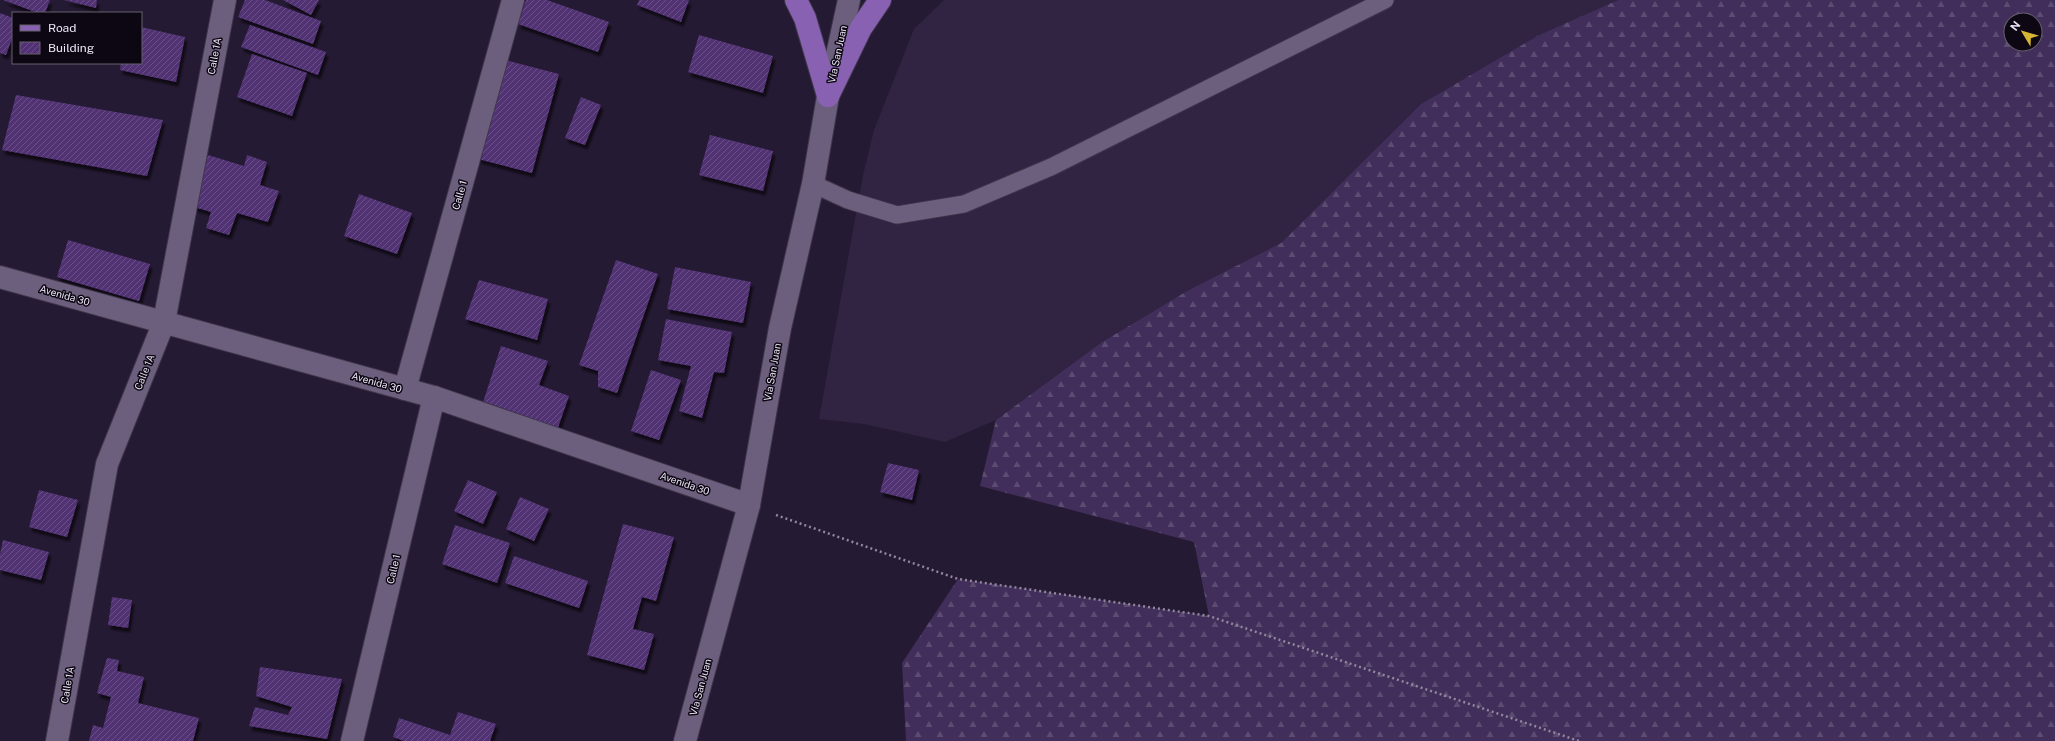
<svg xmlns="http://www.w3.org/2000/svg" width="2055" height="741" font-family="'Public Sans',sans-serif">
  <defs>
    <pattern id="forest-firs" width="22" height="20" patternUnits="userSpaceOnUse"><rect width="22" height="20" fill="#422e5a"/><path d="M5 1l3.5 6h-7zM16 11l3.5 6h-7z" fill="#5d4c72"/></pattern>
    <pattern id="building-hatch" width="6" height="6" patternUnits="userSpaceOnUse"><rect width="6" height="6" fill="#513173"/><path d="M-1 1l2-2M0 6l6-6M5 7l2-2" fill="none" stroke="#6a4f88"/></pattern>
    <filter id="shadow"><feDropShadow dx="2.5" dy="4.5" stdDeviation="1" flood-color="#0009"/></filter>
  </defs>
  <rect width="100%" height="100%" fill="#251a33"/>
  <!-- built -->
  <polygon fill="#312342" points="944,0 1618,0 1539,35 1421,104 1281,243 1187,291 1102,342 996,420 945,442 864,424 819,419 863,175 874,130 914,29"/>
  <!-- forest -->
  <path fill="url(#forest-firs)" fill-rule="evenodd" d="M 1618,0 L 2055,0 L 2055,741 L 906,741 L 902,663 L 958,579 L 1209,616 L 1194,542 L 980,486 L 996,420 L 1102,342 L 1187,291 L 1281,243 L 1421,104 L 1539,35 ZM 2011,20 L 2035,20 L 2035,44 L 2011,44 Z"/>
  <!-- building -->
  <g fill="url(#building-hatch)" filter="url(#shadow)">
    <polygon points="3,0 50,0 45,13 38,13"/>
    <polygon points="64,0 97,0 96,8"/>
    <polygon points="245,0 265,0 321,21 313,44 238,17"/>
    <polygon points="283,0 319,0 311,15"/>
    <polygon points="526,0 547,0 609,22 598,52 518,24"/>
    <polygon points="639,0 689,0 681,22 637,5"/>
    <polygon points="0,13 13,18 13,36 6,55 0,53"/>
    <polygon points="250,25 326,52 318,75 241,47"/>
    <polygon points="141,27 185,37 176,82 120,70 121,63 141,63"/>
    <polygon points="699,35 773,56 763,93 688,72"/>
    <polygon points="252,54 307,73 292,116 237,97"/>
    <polygon points="505,60 559,74 532,173 478,159"/>
    <polygon points="16,95 163,120 147,176 2,150"/>
    <polygon points="581,97 601,105 585,145 565,138"/>
    <polygon points="710,135 773,151 763,191 699,175"/>
    <polygon points="208,155 244,166 247,155 267,162 260,185 279,191 268,222 237,213 229,235 206,228 211,212 191,206"/>
    <polygon points="359,194 412,213 397,254 344,236"/>
    <polygon points="68,240 150,264 139,301 57,277"/>
    <polygon points="616,260 658,274 617,393 598,387 598,371 579,365"/>
    <polygon points="675,267 751,282 743,323 667,309"/>
    <polygon points="479,280 548,299 537,340 465,319"/>
    <polygon points="666,319 732,332 724,373 714,372 702,418 679,411 691,366 658,360"/>
    <polygon points="501,346 548,361 539,385 569,396 554,439 479,415"/>
    <polygon points="651,370 681,380 659,440 631,431"/>
    <polygon points="888,463 919,470 912,500 880,492"/>
    <polygon points="468,480 497,492 483,524 454,511"/>
    <polygon points="39,490 78,500 67,537 29,527"/>
    <polygon points="520,497 549,509 534,541 506,529"/>
    <polygon points="623,524 674,537 656,601 642,597 633,629 654,634 644,670 587,655"/>
    <polygon points="455,525 510,543 497,583 442,564"/>
    <polygon points="3,540 49,552 41,580 0,570 0,554"/>
    <polygon points="514,556 588,581 579,608 505,583"/>
    <polygon points="112,597 132,600 128,628 108,625"/>
    <polygon points="107,658 119,660 117,671 144,677 138,703 199,718 193,741 89,741 93,725 103,728 111,697 97,693"/>
    <polygon points="260,667 342,679 327,739 249,726 255,707 288,715 292,707 256,696"/>
    <polygon points="458,712 496,724 490,741 404,741 393,737 399,718 450,735"/>
  </g>
  <g fill="none" stroke-linecap="round" stroke-linejoin="round">
    <!-- service casing -->
    <g stroke="#3f364b" stroke-width="19">
      <polyline id="service" points="813,184 848,200 897,215 964,204 1051,167 1385,0"/>
    </g>
    <!-- minor casing -->
    <g stroke="#3f364b" stroke-width="24">
      <g id="minor">
        <polyline points="0,277 434,397 749,505"/>
        <polyline points="405,389 513,0"/>
        <polyline points="57,741 107,464 164,322 225,0"/>
        <polyline points="352,741 434,397"/>
      </g>
    </g>
    <!-- tertiary casing -->
    <g stroke="#3f364b" stroke-width="24">
      <polyline id="tertiary" points="685,741 749,505 780,328 813,184 828,96 849,0"/>
    </g>
    <!-- primary casing -->
    <g stroke="#3f364b" stroke-width="24">
      <g id="primary">
        <polyline points="796,0 805,18 828,96"/>
        <polyline points="828,96 861,28 880,0"/>
      </g>
    </g>
    <!-- path -->
    <polyline stroke="#91889d" stroke-width="2.5" stroke-dasharray="2 3" stroke-linecap="butt" points="776,515 958,579 1209,616 1579,741"/>
    <!-- service -->
    <use href="#service" stroke="#6c5f7d" stroke-width="17"/>
    <!-- minor -->
    <use href="#minor" stroke="#6c5f7d" stroke-width="22"/>
    <!-- tertiary -->
    <use href="#tertiary" stroke="#6c5f7d" stroke-width="22"/>
    <!-- primary -->
    <use href="#primary" stroke="#8861b2" stroke-width="22"/>
  </g>
  <g text-anchor="middle" dominant-baseline="central" stroke-width="3" stroke-linejoin="round" paint-order="stroke">
    <!-- street labels -->
    <g font-size="10" fill="#ece5f7" stroke="#0c0712">
      <text transform="translate(837 54) rotate(-78)">Vía San Juan</text>
      <text transform="translate(214 56) rotate(-79)">Calle 1A</text>
      <text transform="translate(459 195) rotate(-74)">Calle 1</text>
      <text transform="translate(65 295) rotate(16)">Avenida 30</text>
      <text transform="translate(144 372) rotate(-68)">Calle 1A</text>
      <text transform="translate(772 372) rotate(-80)">Vía San Juan</text>
      <text transform="translate(377 382) rotate(16)">Avenida 30</text>
      <text transform="translate(685 483) rotate(19)">Avenida 30</text>
      <text transform="translate(393 569) rotate(-77)">Calle 1</text>
      <text transform="translate(67 685) rotate(-80)">Calle 1A</text>
      <text transform="translate(700 687) rotate(-75)">Vía San Juan</text>
    </g>
  </g>
  <!-- legend -->
  <rect x="12" y="12" width="130" height="52" fill="#0c0712" stroke="#66606e"/>
  <rect x="20" y="25" width="20" height="6" fill="#8861b2" stroke="#66606e"/>
  <text x="48" y="32" font-size="12" fill="#ece5f7">Road</text>
  <rect x="20" y="42" width="20" height="12" fill="url(#building-hatch)" stroke="#66606e"/>
  <text x="48" y="52" font-size="12" fill="#ece5f7">Building</text>
  <!-- north arrow -->
  <g transform="translate(2023 32) rotate(308)"><circle r="19" fill="#0c0712" stroke="#66606e"/>
  <path d="M0-3L7 15L0 10L-7 15Z" fill="#d6b534"/>
  <text y="-6" font-size="11" font-weight="bold" text-anchor="middle" fill="#ece5f7">N</text>
  </g>
</svg>
